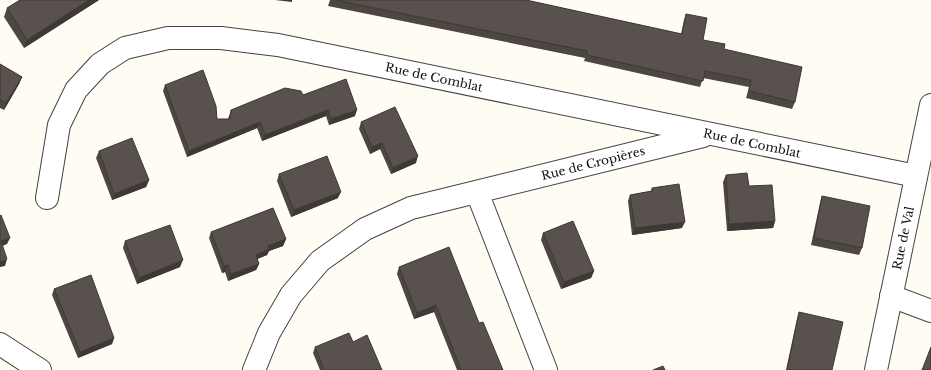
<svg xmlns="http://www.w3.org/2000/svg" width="931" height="370" font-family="'Libre Baskerville',serif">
  <rect width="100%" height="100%" fill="#fffcf4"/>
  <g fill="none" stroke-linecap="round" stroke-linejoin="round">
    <!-- minor casing -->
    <g stroke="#434343" stroke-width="24">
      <g id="minor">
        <polyline points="477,192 546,370"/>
        <polyline points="47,198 59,125 76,90 100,64 125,48 168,38 221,38 278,45 916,176"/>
        <polyline points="891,296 931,311"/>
        <polyline points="0,344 40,370"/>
        <polyline points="254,370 269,333 291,295 320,261 365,229 411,208 703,136"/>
        <polyline points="876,370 931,105"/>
      </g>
    </g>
    <!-- minor -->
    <use href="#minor" stroke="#fff" stroke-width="22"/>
  </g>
  <!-- wall -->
  <g fill="#4d4642">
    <polygon points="20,0 99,0 24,48 4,17 7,8"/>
    <polygon points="330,0 526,0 681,34 684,20 686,14 703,40 724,49 795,102 792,109 746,98 749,87 703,78 700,87 584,61 585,58 328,6"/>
    <polygon points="0,64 22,77 19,84 4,110 0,108"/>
    <polygon points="165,85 217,119 228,119 231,110 303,95 355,116 329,125 326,116 262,141 257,128 187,157 163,91"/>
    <polygon points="361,122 416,163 391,174 380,149 370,154 359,129"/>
    <polygon points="99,151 149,180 146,187 112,200 96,158"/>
    <polygon points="279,174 338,198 291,217 277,181"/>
    <polygon points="726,175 749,186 775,221 773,228 727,231 723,182"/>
    <polygon points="652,188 682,228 632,235 628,201 630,195 651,191"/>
    <polygon points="822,196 862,248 859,255 811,245 820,203"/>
    <polygon points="211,232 286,239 283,246 269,251 267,255 257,259 259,264 256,270 228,281 225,272 222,273 209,238"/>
    <polygon points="543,233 594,271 591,278 561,289 541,240"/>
    <polygon points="125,241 180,267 137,284 123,248"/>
    <polygon points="399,267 479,323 503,370 457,370 434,312 414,319 397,274"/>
    <polygon points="54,289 114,338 112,344 78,358 52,295"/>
    <polygon points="799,312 832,370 786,370 797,319"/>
    <polygon points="353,342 382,370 320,370 313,353 315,347"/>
  </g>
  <!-- shaded-wall -->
  <g fill="#3e3936">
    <polygon points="89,0 99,0 24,48 27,40"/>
    <polygon points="275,0 292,0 292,2"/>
    <polygon points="22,77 19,84 4,110 6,103"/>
    <polygon points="328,110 326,116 262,141 265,135"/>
    <polygon points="357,110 355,116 329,125 331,119"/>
    <polygon points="260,122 257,128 187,157 189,151"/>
    <polygon points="382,143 380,149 370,154 372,147"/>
    <polygon points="418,156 416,163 391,174 393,168"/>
    <polygon points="149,180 146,187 112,200 114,194"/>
    <polygon points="341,192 338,198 291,217 294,210"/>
    <polygon points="775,221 773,228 727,231 729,224"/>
    <polygon points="685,222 682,228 632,235 635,228"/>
    <polygon points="10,238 7,244 0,247 1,241"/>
    <polygon points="286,239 283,246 269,251 267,255 253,261 256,255 268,246"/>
    <polygon points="7,259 5,266 0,267 0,262"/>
    <polygon points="183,260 180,267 137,284 139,278"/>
    <polygon points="259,264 256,270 228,281 231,274"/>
    <polygon points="228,265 225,272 222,273 224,266"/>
    <polygon points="594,271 591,278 561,289 564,282"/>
    <polygon points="436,305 434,312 414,319 417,313"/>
    <polygon points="114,338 112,344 78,358 80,352"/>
  </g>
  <!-- building -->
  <g fill="#59514d" stroke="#3e3936">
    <polygon points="20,0 89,0 27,40 7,8"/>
    <polygon points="335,0 526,0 682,34 686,14 707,18 703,40 725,44 724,49 802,67 795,102 749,91 751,80 705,71 703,81 587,55 587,51"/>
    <polygon points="0,64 22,77 6,103 0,100"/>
    <polygon points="203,70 216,106 217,119 230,119 231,110 285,88 301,91 303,95 346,79 357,110 331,119 328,110 265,135 260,122 189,151 165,85"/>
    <polygon points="395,107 418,156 393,168 382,143 372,147 361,122"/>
    <polygon points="132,138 149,180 114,194 99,151"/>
    <polygon points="327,156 341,192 294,210 279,174"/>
    <polygon points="747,173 749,186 772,185 775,221 729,224 726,175"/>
    <polygon points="679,184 685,222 635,228 630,195 652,191 652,188"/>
    <polygon points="822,196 870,206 862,248 814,238"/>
    <polygon points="273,208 286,239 268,246 269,249 256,255 259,264 231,274 228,265 224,266 211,232"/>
    <polygon points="1,215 10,238 1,241 7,259 0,262 0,216"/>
    <polygon points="573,221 594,271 564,282 543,233"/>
    <polygon points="170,225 183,260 139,278 125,241"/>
    <polygon points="449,247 479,323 483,322 503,370 461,370 436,305 417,313 399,267"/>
    <polygon points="91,275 114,338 80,352 54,289"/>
    <polygon points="799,312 843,322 832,370 787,370"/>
    <polygon points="349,333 353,342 367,335 382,370 324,370 315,347"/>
    <polygon points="931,347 931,370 922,370"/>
    <polygon points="663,366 665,370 653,370"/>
  </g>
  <g text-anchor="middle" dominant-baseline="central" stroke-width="4" stroke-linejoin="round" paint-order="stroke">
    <!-- street labels -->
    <g font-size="12" fill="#101010" stroke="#fff">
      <text transform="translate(434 77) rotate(12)">Rue de Comblat</text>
      <text transform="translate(752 143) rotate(12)">Rue de Comblat</text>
      <text transform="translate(593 163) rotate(-14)">Rue de Cropières</text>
      <text transform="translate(903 238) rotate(-78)">Rue de Val</text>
    </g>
  </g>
</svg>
